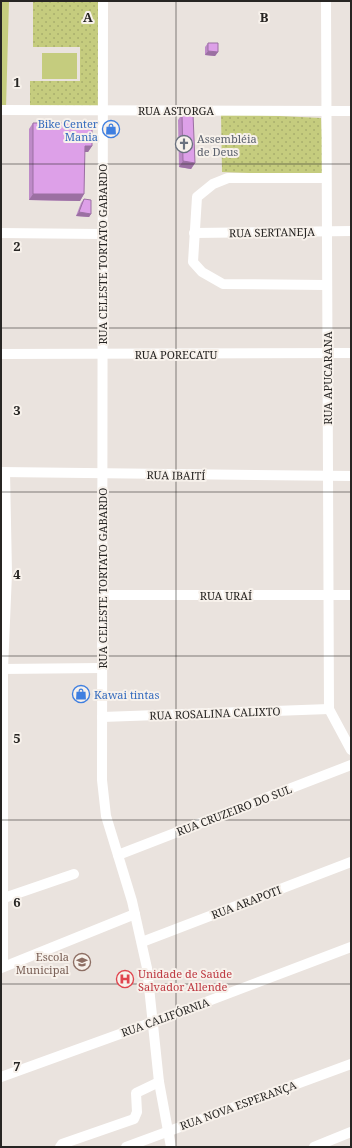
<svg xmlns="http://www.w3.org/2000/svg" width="352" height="1148" font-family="'Noto Serif',serif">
  <defs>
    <pattern id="grass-dots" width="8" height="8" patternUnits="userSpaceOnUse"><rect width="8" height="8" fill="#c5cc7e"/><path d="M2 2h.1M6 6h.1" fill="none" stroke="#a9af6d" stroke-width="1.8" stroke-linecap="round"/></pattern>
  </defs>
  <rect width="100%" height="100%" fill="#eae3de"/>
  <!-- grass -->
  <g fill="url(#grass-dots)">
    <polygon points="33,1 100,1 100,107 30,107 30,81 80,81 80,47 33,47"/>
    <polygon points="221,113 321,118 324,176 222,172"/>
  </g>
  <!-- pitch -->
  <g fill="#c5cc7e">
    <polygon points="1,1 9,1 6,108 1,108"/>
    <rect x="42" y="53" width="35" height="26"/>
  </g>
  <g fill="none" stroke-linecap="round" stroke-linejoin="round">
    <!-- minor -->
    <g stroke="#fff" stroke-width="10">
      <polyline points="103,1 102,780 106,816 132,901 147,968 159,1082 171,1147"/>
      <polyline points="326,1 329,709 351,750"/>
      <polyline points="1,110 351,111"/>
      <polyline points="326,178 228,178 213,184 197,197 193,262 202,272 223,284 326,285"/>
      <polyline points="1,233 102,234"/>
      <polyline points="194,233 351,231"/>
      <polyline points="1,354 351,353"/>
      <polyline points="1,472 351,476"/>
      <polyline points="102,595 351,595"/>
      <polyline points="1,669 102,668"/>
      <polyline points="102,717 329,709"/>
      <polyline points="118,855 351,765"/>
      <polyline points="4,898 74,874"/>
      <polyline points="142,942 351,862"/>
      <polyline points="3,967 3,669 7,573 5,472"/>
      <polyline points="1,968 135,914"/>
      <polyline points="1,1077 153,1022 351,947"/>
      <polyline points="60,1147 62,1144 134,1119 137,1112 136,1093 159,1082"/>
      <polyline points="126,1147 351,1064"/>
      <polyline points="314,1147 351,1132"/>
    </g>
  </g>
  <!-- wall -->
  <g fill="#be8ac8">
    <polygon points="208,43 218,52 215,56 205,55 205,47"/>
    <polygon points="182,114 195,163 191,169 179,167 178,120"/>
    <polygon points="33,123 92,146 88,152 84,152 84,194 80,201 29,200 29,129"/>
    <polygon points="84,199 91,214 89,217 76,216 81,203"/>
  </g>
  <!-- shaded-wall -->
  <g fill="#9b70a2">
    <polygon points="208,51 218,52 215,56 205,55"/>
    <polygon points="85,146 92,146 88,152 80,152"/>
    <polygon points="183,161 195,163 191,169 179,167"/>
    <polygon points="33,194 84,194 80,201 29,200"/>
    <polygon points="79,212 91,214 89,217 76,216"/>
  </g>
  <!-- building -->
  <g fill="#dda0e8" stroke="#9b70a2">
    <polygon points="208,43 218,43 218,52 208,51"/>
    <polygon points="182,114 193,114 195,163 183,161"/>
    <polygon points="33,123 92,123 92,146 85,146 84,194 33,194"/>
    <polygon points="84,199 91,200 91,214 79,212"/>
  </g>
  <!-- grid -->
  <path fill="none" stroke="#272523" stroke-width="1" stroke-opacity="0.55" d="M 176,1 L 176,1147M 1,164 L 351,164M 1,328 L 351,328M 1,492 L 351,492M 1,656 L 351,656M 1,820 L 351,820M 1,984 L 351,984"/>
  <!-- icons -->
  <defs>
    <g id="shop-ring" transform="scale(0.9)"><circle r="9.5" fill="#f7f1eb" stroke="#3f7fe0" stroke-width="1.5"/><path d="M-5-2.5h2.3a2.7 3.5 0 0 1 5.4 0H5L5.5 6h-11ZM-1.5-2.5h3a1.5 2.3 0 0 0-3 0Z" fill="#3f7fe0"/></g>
    <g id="church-ring" transform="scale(0.9)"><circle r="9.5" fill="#f7f1eb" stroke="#6b7280" stroke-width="1.5"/><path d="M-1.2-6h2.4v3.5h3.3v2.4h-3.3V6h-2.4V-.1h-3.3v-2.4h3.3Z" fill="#6b7280"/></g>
    <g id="school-ring" transform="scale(0.9)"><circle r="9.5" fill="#f7f1eb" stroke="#8d6e63" stroke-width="1.5"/><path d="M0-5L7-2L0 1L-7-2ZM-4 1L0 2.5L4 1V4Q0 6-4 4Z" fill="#8d6e63"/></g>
    <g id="hospital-ring" transform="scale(0.9)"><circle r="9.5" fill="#f7f1eb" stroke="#e0444e" stroke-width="1.5"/><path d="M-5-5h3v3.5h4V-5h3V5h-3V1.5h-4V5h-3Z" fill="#e0444e"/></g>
  </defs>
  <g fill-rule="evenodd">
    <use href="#shop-ring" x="111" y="129"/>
    <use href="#church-ring" x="184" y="144"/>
    <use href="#shop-ring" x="81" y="694"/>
    <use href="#school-ring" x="82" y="962"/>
    <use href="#hospital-ring" x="125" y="979"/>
  </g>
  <g text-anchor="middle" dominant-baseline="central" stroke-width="4" stroke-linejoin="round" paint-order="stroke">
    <!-- street labels -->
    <g font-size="11" fill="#272523" stroke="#f7f1eb">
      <text x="176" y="110">RUA ASTORGA</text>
      <text transform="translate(272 232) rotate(-1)">RUA SERTANEJA</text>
      <text transform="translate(102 254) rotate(-90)">RUA CELESTE TORTATO GABARDO</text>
      <text x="176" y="354">RUA PORECATU</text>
      <text transform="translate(327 378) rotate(-90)">RUA APUCARANA</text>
      <text transform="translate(176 475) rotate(1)">RUA IBAITÍ</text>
      <text transform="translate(102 578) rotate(-90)">RUA CELESTE TORTATO GABARDO</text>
      <text x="226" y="595">RUA URAÍ</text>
      <text transform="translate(215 713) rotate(-2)">RUA ROSALINA CALIXTO</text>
      <text transform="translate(234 810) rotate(-21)">RUA CRUZEIRO DO SUL</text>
      <text transform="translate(246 902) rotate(-21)">RUA ARAPOTI</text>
      <text transform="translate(165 1017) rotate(-20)">RUA CALIFÓRNIA</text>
      <text transform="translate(238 1105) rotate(-20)">RUA NOVA ESPERANÇA</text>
    </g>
    <!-- shop labels -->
    <g font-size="11" fill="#366cbe" stroke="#f7f1eb" text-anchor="end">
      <text x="98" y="123">Bike Center<tspan x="98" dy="13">Mania</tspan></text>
      <text x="94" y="694" text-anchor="start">Kawai tintas</text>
    </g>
    <!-- worship labels -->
    <g font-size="11" fill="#5b616d" stroke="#f7f1eb" text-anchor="start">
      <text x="197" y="138">Assembléia<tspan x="197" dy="13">de Deus</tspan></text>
    </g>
    <!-- education labels -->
    <g font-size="11" fill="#785e54" stroke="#f7f1eb" text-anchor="end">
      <text x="69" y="956">Escola<tspan x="69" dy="13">Municipal</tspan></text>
    </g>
    <!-- health labels -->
    <g font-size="11" fill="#be3a42" stroke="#f7f1eb" text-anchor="start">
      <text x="138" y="973">Unidade de Saúde<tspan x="138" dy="13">Salvador Allende</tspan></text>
    </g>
  </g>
  <g font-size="13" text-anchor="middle" font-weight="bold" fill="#272523" stroke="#f7f1eb" stroke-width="4" stroke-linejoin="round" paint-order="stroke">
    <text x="88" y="22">A</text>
    <text x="264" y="22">B</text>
    <text x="17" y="87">1</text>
    <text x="17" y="251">2</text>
    <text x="17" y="415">3</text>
    <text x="17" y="579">4</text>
    <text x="17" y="743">5</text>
    <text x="17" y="907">6</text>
    <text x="17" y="1071">7</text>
  </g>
  <!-- border -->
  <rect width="352" height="1148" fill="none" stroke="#272523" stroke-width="4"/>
</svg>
